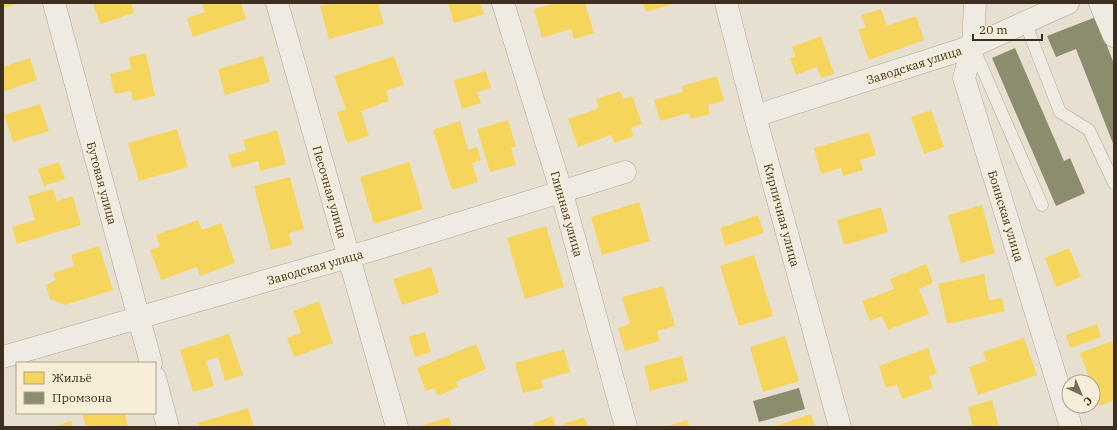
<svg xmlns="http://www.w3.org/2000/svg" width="1117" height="430" font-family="'IBM Plex Serif',serif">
  <rect width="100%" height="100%" fill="#e7e0d1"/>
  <!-- homes -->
  <g fill="#f6d55c">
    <polygon points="3,3 20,3 3,8"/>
    <polygon points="93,3 131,3 134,13 100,24"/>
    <polygon points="202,3 241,3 246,19 193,37 187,18 205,12"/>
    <polygon points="332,3 378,3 384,24 329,39 320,6"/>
    <polygon points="448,3 480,3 484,14 454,23"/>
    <polygon points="555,3 585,3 594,33 574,39 571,29 542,38 534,9"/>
    <polygon points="643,3 675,3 646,12"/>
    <polygon points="881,9 887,26 916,16 924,40 869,60 858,30 866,27 861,15"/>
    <polygon points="821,36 834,74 821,78 817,67 796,75 790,58 795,56 792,47"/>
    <polygon points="146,53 155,96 133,101 131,91 114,94 110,74 131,69 129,57"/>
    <polygon points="263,56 270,82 225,95 218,69"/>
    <polygon points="394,56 404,85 386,91 389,101 361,111 369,136 347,143 337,112 346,109 334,76"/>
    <polygon points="30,58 37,80 3,92 3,67"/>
    <polygon points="486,71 491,88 477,92 481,103 462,109 454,80"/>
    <polygon points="717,76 724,101 708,105 710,114 690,119 689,113 660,121 654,100 683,92 682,86"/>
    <polygon points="620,91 623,99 632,96 642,124 631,128 634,136 614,143 611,135 578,147 568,119 599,108 596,99"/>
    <polygon points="40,104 49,131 13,142 4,115"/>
    <polygon points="931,110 944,147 924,154 911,117"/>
    <polygon points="508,120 516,147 511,148 516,165 490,172 477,129"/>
    <polygon points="460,121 468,150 477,147 481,160 472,163 478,182 452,190 433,130"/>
    <polygon points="177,129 188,167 139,181 128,143"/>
    <polygon points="277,130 286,164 260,171 258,161 232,168 228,155 246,150 243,140"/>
    <polygon points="869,132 876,155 860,160 863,170 843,176 841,168 821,174 814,148"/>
    <polygon points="59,162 65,179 44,186 38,169"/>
    <polygon points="409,162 423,209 374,224 360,177"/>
    <polygon points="290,177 304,229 289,233 292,245 271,250 254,186"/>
    <polygon points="53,189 57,201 73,196 81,225 17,244 12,227 35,220 28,196"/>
    <polygon points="639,202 650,241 602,255 591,217"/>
    <polygon points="982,205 995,253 961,263 948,215"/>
    <polygon points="881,207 888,232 844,245 837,220"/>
    <polygon points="758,215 764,233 725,246 720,228"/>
    <polygon points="198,220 202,230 221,223 235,263 200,276 197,267 161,280 150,250 160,247 156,235"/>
    <polygon points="546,226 564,287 525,299 507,238"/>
    <polygon points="99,246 113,290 65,305 50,299 46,285 56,280 53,273 74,266 71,255"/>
    <polygon points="1069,248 1081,277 1056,287 1045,258"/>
    <polygon points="754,255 773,316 739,326 720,266"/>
    <polygon points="926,264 933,283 919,289 929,314 888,330 882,316 870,321 862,301 894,289 890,279"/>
    <polygon points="431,267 439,293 402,305 393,279"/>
    <polygon points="984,274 989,300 1002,298 1005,311 947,324 938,284"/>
    <polygon points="663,286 675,326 657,331 660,341 625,351 618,328 630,324 622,297"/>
    <polygon points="319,301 333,343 294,357 287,338 301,333 293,311"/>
    <polygon points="1097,324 1101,337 1070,348 1066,335"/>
    <polygon points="425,332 431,352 415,357 409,337"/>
    <polygon points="229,334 243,375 225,381 218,357 206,361 214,386 193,392 180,350"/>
    <polygon points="785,336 799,381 763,392 750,347"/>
    <polygon points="1024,338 1037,375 978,395 969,367 986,361 983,352"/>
    <polygon points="1112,341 1114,347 1114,400 1100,406 1093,387 1093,382 1091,382 1080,353"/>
    <polygon points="476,344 486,369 456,382 458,387 438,396 434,388 426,391 417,368"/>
    <polygon points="928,348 937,374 929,376 933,388 902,399 897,385 886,388 879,366"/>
    <polygon points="564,349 570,372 541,380 543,388 523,393 515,363"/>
    <polygon points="682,356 688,381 650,391 644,366"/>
    <polygon points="992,400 999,427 973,427 968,407"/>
    <polygon points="248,408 254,427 199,427 198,423"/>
    <polygon points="82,413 128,413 125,415 128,427 86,427"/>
    <polygon points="811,414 815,427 775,427 775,426"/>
    <polygon points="552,416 556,427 534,427 532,424"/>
    <polygon points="449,417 452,427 418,427"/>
    <polygon points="584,417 588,427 556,427"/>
    <polygon points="687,420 690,427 664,427"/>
    <polygon points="71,421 73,427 54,427"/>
  </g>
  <!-- industry -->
  <g fill="#8c8c6e">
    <polygon points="1096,17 1114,64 1114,146 1076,49 1056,57 1047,36"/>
    <polygon points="1015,48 1064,161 1070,158 1085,193 1056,206 992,58"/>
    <polygon points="799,388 805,409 759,422 753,401"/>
  </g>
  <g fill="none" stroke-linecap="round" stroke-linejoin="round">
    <!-- service casing -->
    <g stroke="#ada599" stroke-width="13">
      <g id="service">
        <polyline points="1025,22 1060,112 1089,130 1114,183"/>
        <polyline points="973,47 1042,205"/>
      </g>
    </g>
    <!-- minor casing -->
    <g stroke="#ada599" stroke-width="23">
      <g id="minor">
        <polyline points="54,3 151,363"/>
        <polyline points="277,3 397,427"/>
        <polyline points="503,3 561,190 626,427"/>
        <polyline points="726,3 755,116 840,427"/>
        <polyline points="975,3 973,46 964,78 1071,427"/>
        <polyline points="1100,3 1114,36"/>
        <polyline points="755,116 973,46 1068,3"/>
        <polyline points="3,357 376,249 625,172"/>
        <polyline points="155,378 168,427"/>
      </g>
    </g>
    <!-- service -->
    <use href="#service" stroke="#efebe3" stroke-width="12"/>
    <!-- minor -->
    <use href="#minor" stroke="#efebe3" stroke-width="22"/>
  </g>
  <g text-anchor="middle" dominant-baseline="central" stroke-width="4" stroke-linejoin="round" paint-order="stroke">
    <!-- street labels -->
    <g font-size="12" fill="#3d2e20" stroke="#f7eed8">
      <text transform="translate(914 65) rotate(-18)">Заводская улица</text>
      <text transform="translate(102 183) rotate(75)">Бутовая улица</text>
      <text transform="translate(330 192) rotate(74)">Песочная улица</text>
      <text transform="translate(567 214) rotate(74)">Глинная улица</text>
      <text transform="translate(782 215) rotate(75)">Кирпичная улица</text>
      <text transform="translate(1006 216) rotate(73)">Боинская улица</text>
      <text transform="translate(315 267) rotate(-16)">Заводская улица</text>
    </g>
  </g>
  <!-- border -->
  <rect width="1117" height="430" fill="none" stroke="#3d2e20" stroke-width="8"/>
  <!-- legend -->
  <rect x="16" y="362" width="140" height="52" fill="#f7eed8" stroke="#ada18e"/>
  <rect x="24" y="372" width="20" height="12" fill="#f6d55c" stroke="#ada18e"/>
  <text x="52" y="382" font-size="12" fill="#3d2e20">Жильё</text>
  <rect x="24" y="392" width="20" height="12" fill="#8c8c6e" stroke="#ada18e"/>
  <text x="52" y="402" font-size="12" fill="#3d2e20">Промзона</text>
  <!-- north arrow -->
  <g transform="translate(1081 394) rotate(136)"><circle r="19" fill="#f7eed8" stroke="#ada18e"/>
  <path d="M0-3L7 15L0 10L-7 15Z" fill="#786c5e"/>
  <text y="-6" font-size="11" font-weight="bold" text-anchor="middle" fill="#3d2e20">С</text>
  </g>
  <!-- scale -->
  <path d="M973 34v6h69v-6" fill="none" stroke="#3d2e20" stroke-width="2"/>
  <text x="979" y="34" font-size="12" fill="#3d2e20" stroke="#f7eed8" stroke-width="3" paint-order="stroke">20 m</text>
</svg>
